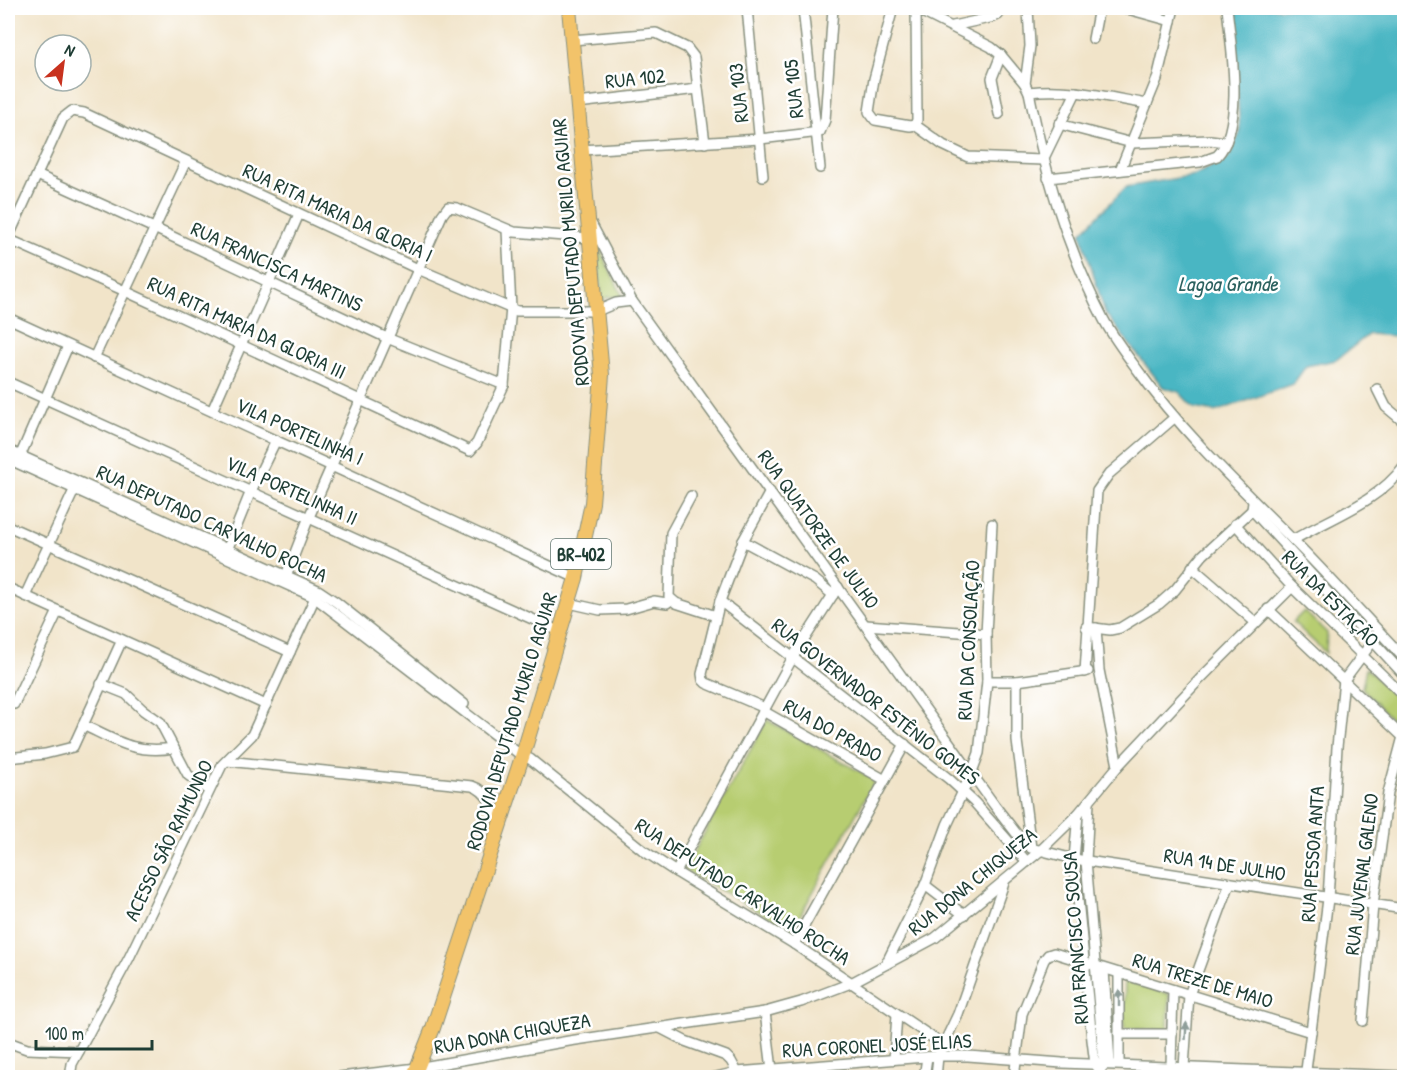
<svg xmlns="http://www.w3.org/2000/svg" width="1412" height="1085" font-family="'Patrick Hand',sans-serif">
  <rect width="100%" height="100%" fill="#fff"/>
  <filter id="ink" filterUnits="userSpaceOnUse"><feTurbulence type="fractalNoise" baseFrequency=".0167" numOctaves="2"/><feDisplacementMap in="SourceGraphic" scale="12" xChannelSelector="R" yChannelSelector="G"/><feConvolveMatrix kernelMatrix="1 2 1 2 8 2 1 2 1" color-interpolation-filters="sRGB"/></filter>
  <filter id="wash" filterUnits="userSpaceOnUse"><feTurbulence type="fractalNoise" baseFrequency=".008" numOctaves="4" result="noise"/><feDisplacementMap in="SourceGraphic" scale="24" xChannelSelector="R" yChannelSelector="G"/><feGaussianBlur stdDeviation="1.35" result="paint"/><feColorMatrix in="noise" values="0 0 0 0 0 0 0 0 0 0 0 0 0 0 0 0 0 1.4 0 .05"/><feComposite in="paint" operator="in"/></filter>
  <g filter="url(#wash)">
    <rect width="100%" height="100%" fill="#f1e4c9"/>
    <!-- green -->
    <g fill="#b7cd71" stroke="#6b8552" stroke-width="1.5">
      <polygon points="596,242 623,297 608,297 602,301"/>
      <polygon points="1304,611 1327,633 1326,653 1293,622"/>
      <polygon points="1366,668 1396,698 1393,721 1362,688"/>
      <polygon points="767,720 875,780 792,930 684,870"/>
      <polygon points="1125,981 1169,994 1168,1030 1124,1029"/>
    </g>
    <!-- water -->
    <polygon fill="#48b6c3" stroke="#347a7c" stroke-width="1.5" points="1232,8 1404,8 1404,337 1369,334 1336,360 1306,366 1293,384 1215,412 1194,408 1179,392 1163,387 1105,313 1081,233 1126,187 1195,175 1228,158 1240,133"/>
  </g>
  <g filter="url(#ink)">
    <g fill="none" stroke-linecap="round" stroke-linejoin="round">
      <!-- minor casing -->
      <g stroke="#88907e" stroke-width="12">
        <g id="minor">
          <polyline points="747,8 763,176"/>
          <polyline points="803,8 820,168"/>
          <polyline points="893,8 874,79 869,112 875,120 910,126 915,125 917,120 916,8"/>
          <polyline points="914,8 991,47 1001,55 1025,84"/>
          <path d="M 1028,8 L 1030,46 L 1025,84 L 1029,92 C 1045,171 1066,248 1104,320 C 1113,337 1125,353 1137,369 C 1182,432 1238,485 1292,539 C 1331,578 1367,619 1404,658"/>
          <polyline points="1124,8 1171,21"/>
          <polyline points="953,26 994,17 998,15 1003,8"/>
          <polyline points="1093,39 1099,8"/>
          <polyline points="572,40 656,33 687,48 694,57 705,143"/>
          <path d="M 1029,92 C 1069,87 1107,97 1147,104"/>
          <polyline points="577,103 698,89"/>
          <polyline points="999,114 992,78 1001,55"/>
          <polyline points="1059,124 1132,143 1210,140 1226,142"/>
          <polyline points="915,125 943,145 968,157 1043,160 1076,92"/>
          <polyline points="581,150 760,139 820,132 825,120 833,8"/>
          <polyline points="1120,170 1157,79 1174,8"/>
          <polyline points="37,175 154,228 387,338 504,385"/>
          <path d="M 1048,178 L 1200,162 L 1217,156 C 1245,127 1231,46 1227,8"/>
          <polyline points="591,223 632,301 995,806 1016,833 1031,848 1074,859 1404,909"/>
          <polyline points="8,238 63,118 72,111 84,113 418,269 517,311 597,311 616,303 632,301"/>
          <polyline points="8,239 125,291 470,451 477,443 504,385 511,308 507,230"/>
          <polyline points="8,318 576,578"/>
          <polyline points="94,358 186,161"/>
          <polyline points="8,382 561,632"/>
          <polyline points="1377,389 1386,407 1404,422"/>
          <polyline points="212,411 299,214"/>
          <polyline points="8,450 318,590 336,602 464,704"/>
          <polyline points="8,459 314,597 522,756 530,759 644,851 676,872 794,944 942,1044"/>
          <polyline points="18,461 68,346"/>
          <polyline points="691,496 671,533 669,597 676,603 716,616"/>
          <polyline points="1253,502 1252,510 1404,675"/>
          <polyline points="1235,524 1292,587 1404,696"/>
          <polyline points="8,526 290,652"/>
          <path d="M 1293,540 C 1332,517 1377,503 1404,466"/>
          <polyline points="743,541 815,580 833,595"/>
          <polyline points="225,555 251,491 276,440"/>
          <polyline points="1192,567 1255,622"/>
          <polyline points="284,581 309,517 442,215 448,207 457,208 514,232 589,238"/>
          <polyline points="8,588 266,705"/>
          <polyline points="25,596 77,484"/>
          <polyline points="720,601 949,779 974,802 1027,862"/>
          <polyline points="569,603 600,610 626,609 654,601 667,603 671,600"/>
          <polyline points="1268,609 1403,737"/>
          <polyline points="866,625 986,634"/>
          <polyline points="1086,627 1110,630 1120,628 1159,604 1175,590 1203,555 1252,510"/>
          <polyline points="1096,628 1099,670 1118,766"/>
          <polyline points="1085,672 1097,491 1109,474 1174,418"/>
          <polyline points="987,681 1017,681 1088,671"/>
          <polyline points="1017,681 1017,741 1031,848"/>
          <polyline points="101,684 126,694 143,710 160,722 188,775 209,790"/>
          <polyline points="14,704 58,611"/>
          <polyline points="765,708 706,683 703,680 702,674 720,601 743,541 770,492"/>
          <polyline points="763,711 885,780"/>
          <path d="M 83,725 C 117,741 134,754 174,748"/>
          <polyline points="8,758 45,754 73,747 122,640"/>
          <path d="M 227,761 L 472,786 C 488,791 494,809 500,824"/>
          <polyline points="1089,802 1086,861 1104,1064 1100,1071"/>
          <polyline points="1078,814 1074,859 1092,1040 1095,1064 1100,1071 1101,1078"/>
          <polyline points="676,872 793,657 838,587"/>
          <polyline points="925,885 964,915"/>
          <polyline points="794,944 905,744"/>
          <polyline points="886,964 925,885 947,825 972,772 979,753 987,681 986,634 992,524"/>
          <polyline points="1104,970 1110,1064"/>
          <polyline points="1119,973 1119,1064"/>
          <polyline points="1173,990 1171,1066 1174,1070"/>
          <polyline points="765,1012 773,1078"/>
          <polyline points="1363,1021 1373,905 1388,793 1404,733"/>
          <polyline points="660,1028 685,1041 726,1056 731,1061 737,1072"/>
          <polyline points="1119,1034 1172,1034"/>
          <polyline points="8,1042 27,1049 79,1051"/>
          <polyline points="894,1059 897,1014"/>
          <polyline points="70,1078 72,1064 129,958 222,765 252,735 317,593"/>
          <polyline points="331,1078 417,1068 569,1041 765,1012 801,1002 851,983 935,938 1040,851 1078,814 1118,766 1200,679 1292,587"/>
          <polyline points="712,1078 737,1072 938,1056 968,1056 1062,1063 1404,1076"/>
          <polyline points="924,1078 927,1057"/>
          <polyline points="936,1078 938,1056 958,1014 1004,883"/>
          <polyline points="1014,1078 1022,1014 1044,960 1048,955 1054,953 1311,1032"/>
          <polyline points="1177,1078 1184,1067 1189,995 1230,883"/>
          <polyline points="1305,1078 1328,899 1337,747 1344,680 1373,641"/>
        </g>
      </g>
      <!-- highway casing -->
      <g stroke="#88907e" stroke-width="16">
        <polyline id="highway" points="413,1078 433,1028 524,751 576,578 592,503 602,375 569,8"/>
      </g>
      <!-- minor -->
      <use href="#minor" stroke="#fff" stroke-width="9"/>
      <!-- highway -->
      <use href="#highway" stroke="#f2c36a" stroke-width="14"/>
    </g>
    <!-- one-way arrows -->
    <defs><path id="oneway-solid" d="M-6-.8H1V-3.2L6.5 0L1 3.2V.8H-6Z" transform="scale(1.5)"/></defs>
    <g fill="#8f9e9a">
      <use href="#oneway-solid" transform="translate(1119 998) rotate(-90)"/>
      <use href="#oneway-solid" transform="translate(1186 1031) rotate(-87)"/>
    </g>
  </g>
  <g text-anchor="middle" dominant-baseline="central" stroke-width="5" stroke-linejoin="round" paint-order="stroke">
    <!-- shield labels -->
    <rect fill="#fff" stroke="#627771" stroke-width="1.5" x="551" y="539" width="60" height="30" rx="4.5"/>
    <g font-size="18" font-weight="bold" fill="#1f3d34">
      <text x="581" y="554">BR-402</text>
    </g>
    <!-- street labels -->
    <g font-size="20" fill="#1f3d34" stroke="#fff">
      <text transform="translate(635 78) rotate(-6)">RUA 102</text>
      <text transform="translate(793 89) rotate(-96)">RUA 105</text>
      <text transform="translate(738 93) rotate(-96)">RUA 103</text>
      <text transform="translate(338 212) rotate(25)">RUA RITA MARIA DA GLORIA I</text>
      <text transform="translate(570 252) rotate(-95)">RODOVIA DEPUTADO MURILO AGUIAR</text>
      <text transform="translate(277 266) rotate(25)">RUA FRANCISCA MARTINS</text>
      <text transform="translate(247 327) rotate(25)">RUA RITA MARIA DA GLORIA III</text>
      <text transform="translate(300 431) rotate(24)">VILA PORTELINHA I</text>
      <text transform="translate(292 490) rotate(24)">VILA PORTELINHA II</text>
      <text transform="translate(212 523) rotate(25)">RUA DEPUTADO CARVALHO ROCHA</text>
      <text transform="translate(819 529) rotate(54)">RUA QUATORZE DE JULHO</text>
      <text transform="translate(1331 598) rotate(45)">RUA DA ESTAÇÃO</text>
      <text transform="translate(968 640) rotate(-87)">RUA DA CONSOLAÇÃO</text>
      <text transform="translate(876 701) rotate(38)">RUA GOVERNADOR ESTÊNIO GOMES</text>
      <text transform="translate(511 721) rotate(-73)">RODOVIA DEPUTADO MURILO AGUIAR</text>
      <text transform="translate(833 730) rotate(29)">RUA DO PRADO</text>
      <text transform="translate(168 840) rotate(-64)">ACESSO SÃO RAIMUNDO</text>
      <text transform="translate(1312 854) rotate(-86)">RUA PESSOA ANTA</text>
      <text transform="translate(1225 864) rotate(9)">RUA 14 DE JULHO</text>
      <text transform="translate(1361 874) rotate(-83)">RUA JUVENAL GALENO</text>
      <text transform="translate(972 881) rotate(-39)">RUA DONA CHIQUEZA</text>
      <text transform="translate(743 891) rotate(33)">RUA DEPUTADO CARVALHO ROCHA</text>
      <text transform="translate(1075 938) rotate(-94)">RUA FRANCISCO SOUSA</text>
      <text transform="translate(1203 980) rotate(17)">RUA TREZE DE MAIO</text>
      <text transform="translate(512 1033) rotate(-10)">RUA DONA CHIQUEZA</text>
      <text transform="translate(877 1045) rotate(-3)">RUA CORONEL JOSÉ ELIAS</text>
    </g>
    <!-- water labels -->
    <g font-size="21" font-style="italic" fill="#2b615f" stroke="#fff">
      <text x="1228" y="283">Lagoa Grande</text>
    </g>
  </g>
  <!-- margin -->
  <rect width="1412" height="1085" fill="none" stroke="#fff" stroke-width="30"/>
  <!-- north arrow -->
  <g transform="translate(63 63) rotate(28)"><circle r="28" fill="#ffffff" stroke="#a5b1ae" stroke-width="1.5"/>
  <path d="M0-4.5L10 22L0 15L-10 22Z" fill="#c8321e"/>
  <text y="-9" font-size="16" font-weight="bold" text-anchor="middle" fill="#1f3d34">N</text>
  </g>
  <!-- scale -->
  <path d="M36 1040v9h116v-9" fill="none" stroke="#1f3d34" stroke-width="3"/>
  <text x="45" y="1040" font-size="18" fill="#1f3d34" stroke="#ffffff" stroke-width="4.5" paint-order="stroke">100 m</text>
</svg>
